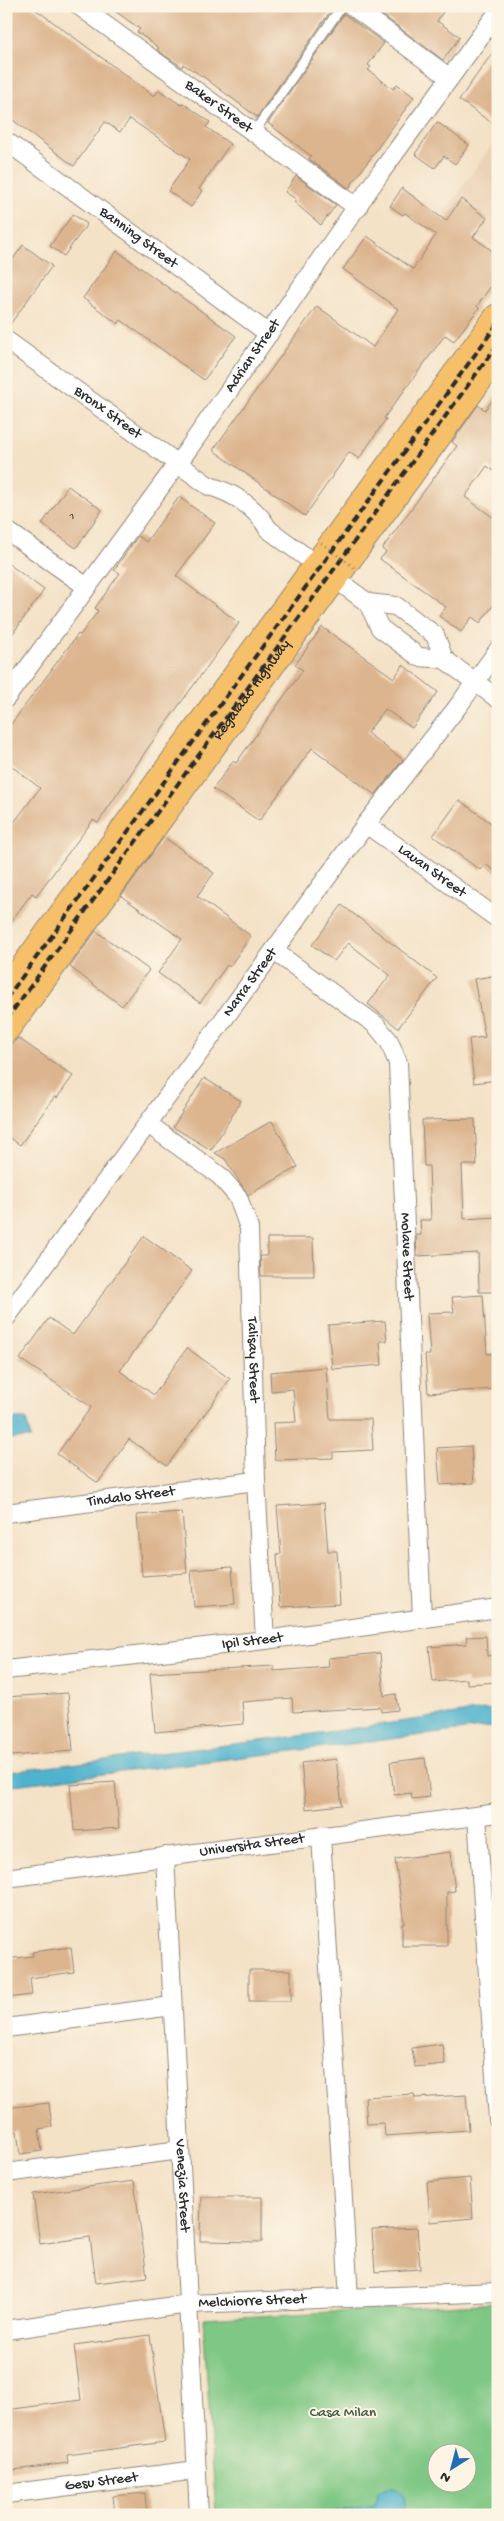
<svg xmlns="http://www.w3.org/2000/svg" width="504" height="2521" font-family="'Gochi Hand',sans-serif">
  <rect width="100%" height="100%" fill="#fcf5e5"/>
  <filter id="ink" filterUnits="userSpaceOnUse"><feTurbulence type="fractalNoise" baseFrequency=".02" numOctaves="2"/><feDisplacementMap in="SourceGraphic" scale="10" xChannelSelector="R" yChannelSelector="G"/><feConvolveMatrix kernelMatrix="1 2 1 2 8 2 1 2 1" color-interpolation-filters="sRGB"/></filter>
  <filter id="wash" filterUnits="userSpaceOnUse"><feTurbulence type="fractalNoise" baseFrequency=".0096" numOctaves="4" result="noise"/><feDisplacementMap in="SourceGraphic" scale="20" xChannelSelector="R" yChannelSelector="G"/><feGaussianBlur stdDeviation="1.12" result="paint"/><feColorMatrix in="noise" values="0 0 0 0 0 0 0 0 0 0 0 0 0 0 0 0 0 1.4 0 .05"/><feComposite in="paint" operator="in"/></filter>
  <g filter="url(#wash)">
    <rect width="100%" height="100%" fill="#f4e2c7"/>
    <!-- built -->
    <polygon fill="#ebd3b8" points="496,139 498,141 498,251 444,213"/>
    <!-- green -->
    <path fill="#7fc784" stroke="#557958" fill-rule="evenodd" d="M 498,2303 L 498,2515 L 216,2515 L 203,2319 ZM 436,2454 L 466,2454 L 466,2484 L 436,2484 Z"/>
    <!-- water -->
    <g fill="#4fb3ce" stroke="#3d6f7c">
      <polygon points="6,1419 26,1419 31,1438 6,1439"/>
      <polygon points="498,1708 498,1726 6,1786 6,1772 299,1736"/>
      <path d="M 391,2486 C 404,2491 411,2504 399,2515 L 326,2515 L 326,2513 L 374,2505 L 378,2492 Z"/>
    </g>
    <g id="blocks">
      <!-- building -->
      <g fill="#dcb58f">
        <polygon points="6,6 31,6 154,96 159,90 181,105 183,103 210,122 206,127 230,144 199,189 202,191 191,207 168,191 190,159 130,119 120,132 105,122 74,166 6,115"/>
        <polygon points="108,6 334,6 257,117 205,78 183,64 182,67 157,50 159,48 137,32 140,29"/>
        <polygon points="381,6 447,6 437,21 460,37 443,60 377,11"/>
        <polygon points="344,14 384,43 368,65 371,67 368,70 393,89 397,84 414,97 349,188 309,159 311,156 268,123"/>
        <polygon points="498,45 498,127 459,100"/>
        <polygon points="437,122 469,145 455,164 444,156 435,168 415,154"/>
        <polygon points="296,176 336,205 321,225 294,202 296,199 285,192"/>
        <polygon points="402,188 446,221 461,199 487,218 473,237 498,255 498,276 477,306 479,308 454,341 445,335 384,418 386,419 359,459 349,452 305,516 213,450 317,306 373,347 398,309 343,269 367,236 413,269 436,235 405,213 403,215 390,206"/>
        <polygon points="73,214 87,224 64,256 50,246"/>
        <polygon points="23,245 52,266 6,330 6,269"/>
        <polygon points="117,251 236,336 204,380 121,320 118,324 83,298"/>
        <polygon points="498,393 498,474 487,466 465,497 498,521 498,599 480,623 472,617 461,632 439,616 446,607 380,559 386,552 382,549 457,446 452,442 478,405 485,410"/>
        <polygon points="68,486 102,510 76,548 42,524"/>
        <polygon points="179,497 215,523 176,576 239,623 150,745 98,823 93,820 36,896 32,893 6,928 6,833 40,788 6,762 6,731 78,634 80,635 98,611 95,608 120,573 114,570 138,536 146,542"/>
        <polygon points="6,562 44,590 6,643"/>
        <polygon points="322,627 394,678 403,665 438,692 412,728 385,709 367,733 403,760 375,795 312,748 259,821 213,789 233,761 236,763 303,670 295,665"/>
        <polygon points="459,800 498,828 498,873 485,864 480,870 433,836"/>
        <polygon points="164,837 214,873 197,896 251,936 229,967 227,965 200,1003 158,973 182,939 121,896"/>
        <polygon points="342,905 437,978 398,1028 368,1004 390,975 348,943 334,961 312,945"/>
        <polygon points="96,931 149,970 122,1006 70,967"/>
        <polygon points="498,975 498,1080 474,1083 469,1039 485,1037 474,979"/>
        <polygon points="18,1038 73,1076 57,1098 55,1096 20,1145 6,1135 6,1049"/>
        <polygon points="204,1078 241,1101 211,1150 173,1127"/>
        <polygon points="475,1119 477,1165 462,1165 464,1219 498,1217 498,1292 479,1292 478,1253 417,1256 416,1235 421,1235 420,1220 431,1220 429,1166 424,1166 422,1120"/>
        <polygon points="272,1121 298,1167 248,1195 225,1159 215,1153"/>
        <polygon points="144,1236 192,1271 120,1371 154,1395 187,1348 230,1379 167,1466 129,1439 98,1483 57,1454 91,1407 20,1359 49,1318 73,1335"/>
        <polygon points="267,1238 313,1238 314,1276 261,1276 260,1256 267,1256"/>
        <polygon points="483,1295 487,1354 498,1353 498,1389 428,1393 425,1355 430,1355 427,1313 454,1312 452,1297"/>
        <polygon points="385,1321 387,1341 380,1341 382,1365 332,1369 328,1325"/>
        <polygon points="326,1367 330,1419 371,1419 373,1450 333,1452 333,1458 275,1460 273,1423 296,1422 293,1389 271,1391 270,1372"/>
        <polygon points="471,1446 474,1483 440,1485 437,1448"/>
        <polygon points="324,1503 328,1551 337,1551 340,1604 280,1607 277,1554 281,1554 277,1506"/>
        <polygon points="182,1512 187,1573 142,1576 137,1515"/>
        <polygon points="232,1567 235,1604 194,1607 191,1570"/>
        <polygon points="486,1636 487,1656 498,1655 498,1682 467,1684 467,1679 433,1682 429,1647 467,1644 466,1637"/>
        <polygon points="380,1653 384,1696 396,1694 398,1710 381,1712 380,1707 293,1712 292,1698 242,1702 244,1724 155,1732 150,1673 274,1666 274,1671 329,1667 328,1658"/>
        <polygon points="68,1693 73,1751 11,1756 6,1697"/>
        <polygon points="425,1758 430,1797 412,1799 411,1793 394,1795 390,1762"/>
        <polygon points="336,1759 342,1805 306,1809 301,1763"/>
        <polygon points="115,1782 119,1828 74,1831 70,1785"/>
        <polygon points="450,1852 455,1891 447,1892 447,1946 402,1946 402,1923 404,1923 395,1859"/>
        <polygon points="71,1947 74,1972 30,1978 32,1995 6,1998 6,1959 33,1956 32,1952"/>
        <rect x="249" y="1970" width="42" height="31"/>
        <polygon points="442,2044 445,2064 415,2067 412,2048"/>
        <polygon points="414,2094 415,2098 466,2095 469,2130 385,2136 384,2123 367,2124 365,2097"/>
        <polygon points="49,2103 52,2127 39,2129 42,2151 20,2154 17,2131 6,2133 6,2108"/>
        <polygon points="470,2178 473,2218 430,2222 427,2182"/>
        <polygon points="134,2181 147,2277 96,2283 90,2237 40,2244 33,2194"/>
        <polygon points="201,2197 262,2197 262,2242 200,2241"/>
        <polygon points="417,2228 420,2269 375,2272 372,2230"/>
        <polygon points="150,2335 165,2442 67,2455 68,2463 6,2471 6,2410 81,2400 74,2345"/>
        <polygon points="145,2493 147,2515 115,2515 113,2496"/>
      </g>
    </g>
  </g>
  <g filter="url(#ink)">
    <use href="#blocks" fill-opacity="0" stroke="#908679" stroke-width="1"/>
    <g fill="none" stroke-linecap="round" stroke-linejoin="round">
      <!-- lane casing -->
      <g stroke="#908679" stroke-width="11">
        <polyline id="lane" points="254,132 342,6"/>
      </g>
      <!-- street casing -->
      <g stroke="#908679" stroke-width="20">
        <g id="street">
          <path id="s1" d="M 79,6 L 358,208"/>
          <polyline points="352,6 450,78"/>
          <path id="s2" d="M 6,141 L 269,334"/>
          <path id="s3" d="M 6,340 L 209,486 C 232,492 257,508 268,529 L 368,603 L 380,628 L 419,657 L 444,659"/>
          <polyline points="6,530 87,587"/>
          <polyline points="368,603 396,606 417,622 435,635 444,659 498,699"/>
          <path id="s4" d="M 6,698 L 189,448 L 381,172 L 498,12"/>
          <path id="s5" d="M 366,824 L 498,919"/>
          <path id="s6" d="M 274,951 L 376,1025 L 389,1041 L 398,1063 L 422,1618"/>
          <path id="s7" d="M 148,1124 L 220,1176 L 238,1197 L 249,1228 L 256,1481 L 265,1640"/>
          <path id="s8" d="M 6,1318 L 366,824 L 459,705 L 498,650"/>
          <path id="s9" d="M 6,1513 L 256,1481"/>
          <path id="s10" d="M 6,1670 L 265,1640 L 498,1608"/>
          <polyline points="477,1816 498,2120"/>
          <polyline points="321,1836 349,2298"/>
          <path id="s11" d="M 165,1856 L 199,2515"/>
          <path id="s12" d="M 6,1878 L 498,1813"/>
          <polyline points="6,2028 172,2006"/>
          <polyline points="6,2173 180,2150"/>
          <path id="s13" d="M 6,2330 L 188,2304 L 498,2292"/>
          <path id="s14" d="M 6,2494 L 197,2470"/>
        </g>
      </g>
      <!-- primary casing -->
      <g stroke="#908679" stroke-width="30">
        <g id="primary">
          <polyline points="6,993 498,318"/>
          <path id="s15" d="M 6,1028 L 498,352"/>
        </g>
      </g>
      <!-- lane -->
      <use href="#lane" stroke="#fff" stroke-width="9"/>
      <!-- street -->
      <use href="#street" stroke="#fff" stroke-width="18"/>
      <!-- primary -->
      <use href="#primary" stroke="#f6c06b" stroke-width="28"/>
      <!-- rail -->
      <g stroke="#2b2b2b" stroke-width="4" stroke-dasharray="8 4" stroke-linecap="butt">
        <polyline points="6,999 498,323"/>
        <polyline points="6,1020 498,344"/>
      </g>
      <!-- path-bridge -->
      <polyline stroke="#908679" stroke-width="3" stroke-dasharray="1 4" stroke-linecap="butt" points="321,543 355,568"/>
    </g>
  </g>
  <g text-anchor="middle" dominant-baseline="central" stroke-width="4" stroke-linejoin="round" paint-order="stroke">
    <!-- number labels -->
    <g font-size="12" fill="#574e44">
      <text x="72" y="517">1</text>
    </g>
    <!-- street labels -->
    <g font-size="15" fill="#2b2b2b" stroke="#fcf5e5">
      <text stroke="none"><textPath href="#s1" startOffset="172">Baker Street</textPath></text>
      <text stroke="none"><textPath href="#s2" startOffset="164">Banning Street</textPath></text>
      <text stroke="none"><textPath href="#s4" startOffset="422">Adrian Street</textPath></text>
      <text stroke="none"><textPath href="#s3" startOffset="125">Bronx Street</textPath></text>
      <text stroke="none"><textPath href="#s15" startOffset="418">Regalado Highway</textPath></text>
      <text stroke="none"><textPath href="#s5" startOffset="81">Lauan Street</textPath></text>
      <text stroke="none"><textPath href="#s8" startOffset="415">Narra Street</textPath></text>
      <text stroke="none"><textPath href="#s6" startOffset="364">Molave Street</textPath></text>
      <text stroke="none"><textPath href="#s7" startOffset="281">Talisay Street</textPath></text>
      <text stroke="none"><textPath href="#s9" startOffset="126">Tindalo Street</textPath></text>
      <text stroke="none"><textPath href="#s10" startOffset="248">Ipil Street</textPath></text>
      <text stroke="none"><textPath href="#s12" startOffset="248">Universita Street</textPath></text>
      <text stroke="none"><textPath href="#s11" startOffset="330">Venezia Street</textPath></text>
      <text stroke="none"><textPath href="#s13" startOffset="248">Melchiorre Street</textPath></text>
      <text stroke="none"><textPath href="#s14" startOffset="96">Gesu Street</textPath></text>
    </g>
    <!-- park labels -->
    <g font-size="15" fill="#445a46" stroke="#fcf5e5">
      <text x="343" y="2413">Casa Milan</text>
    </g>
  </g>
  <!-- margin -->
  <rect width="504" height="2521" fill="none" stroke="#fcf5e5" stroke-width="25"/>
  <!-- north arrow -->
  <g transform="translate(452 2468) rotate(216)"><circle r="24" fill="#fcf5e5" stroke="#a8a49b"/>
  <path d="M0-4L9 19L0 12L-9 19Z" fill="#1f6fb2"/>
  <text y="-8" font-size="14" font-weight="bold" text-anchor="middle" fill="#2b2b2b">N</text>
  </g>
</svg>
